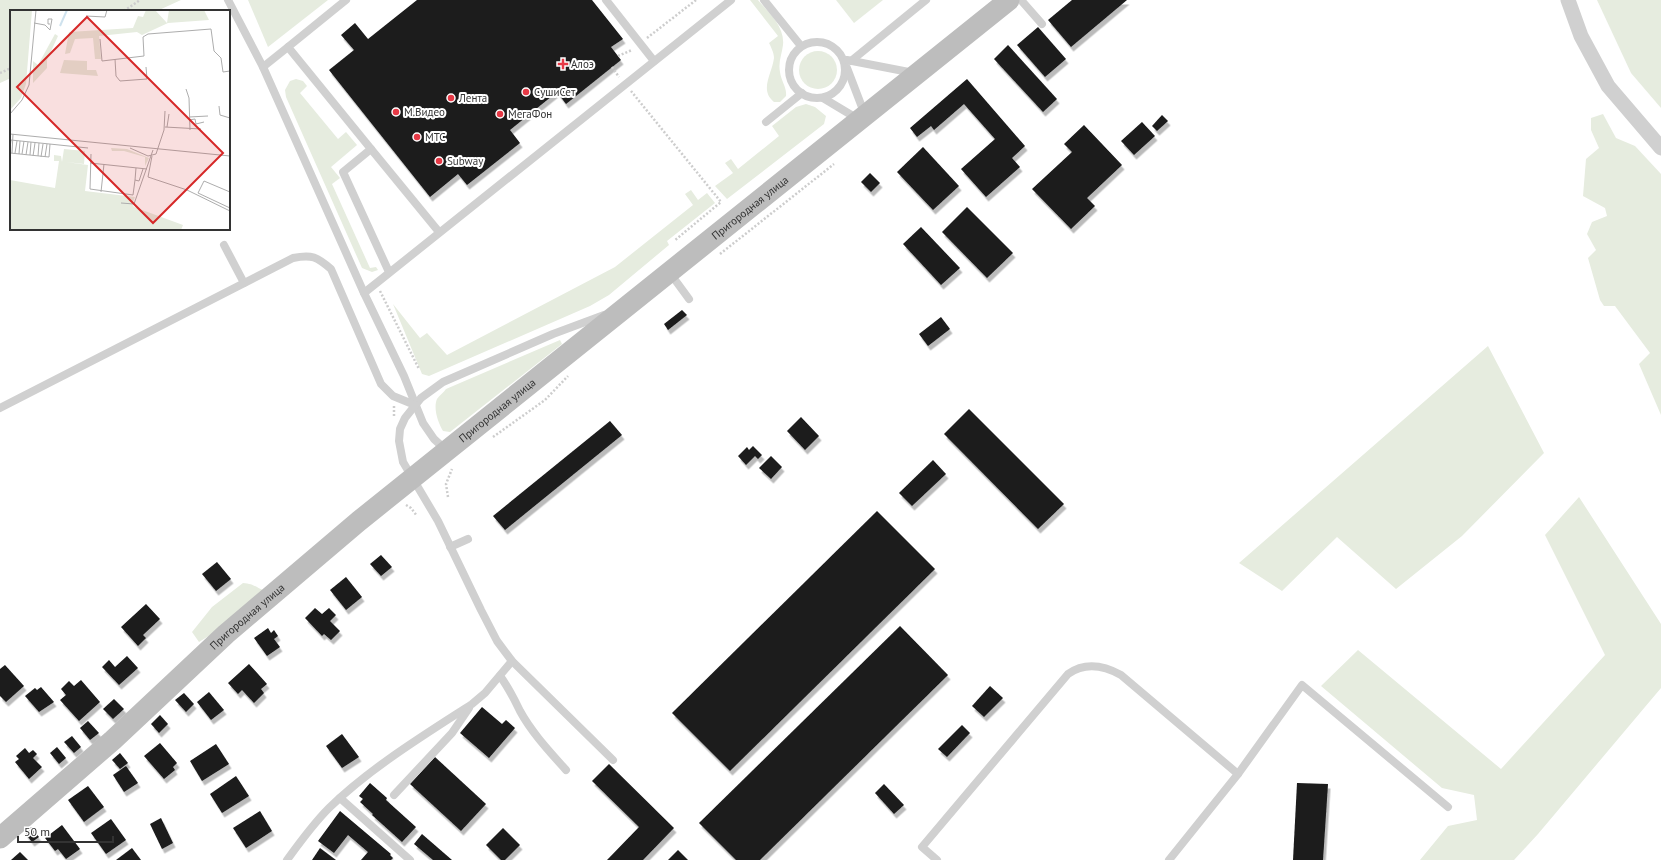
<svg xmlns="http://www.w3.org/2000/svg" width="1661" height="860" font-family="'PT Sans',sans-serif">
  <defs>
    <filter id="shadow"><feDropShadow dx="2.5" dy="4.5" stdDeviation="0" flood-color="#0004"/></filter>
  </defs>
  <rect width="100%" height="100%" fill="#fff"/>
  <!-- green -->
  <g fill="#e6ecdf">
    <polygon points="0,0 181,0 157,11 11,11 11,78 0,83"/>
    <polygon points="248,0 328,0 268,47"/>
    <path d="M 750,0 L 758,0 C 769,13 785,27 783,45 C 782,54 778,62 780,72 C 781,81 787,87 786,96 L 780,102 L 774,102 C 759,90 772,74 774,58 C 774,53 771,47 769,43 L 778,36 Z"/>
    <polygon points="836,0 883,0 854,23"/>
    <polygon points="1597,0 1661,0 1661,108 1631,73"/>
    <circle cx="818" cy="70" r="19"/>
    <polygon points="296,79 303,81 307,86 300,93 338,139 346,132 357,145 331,167 340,178 332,184 370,268 376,267 378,270 372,272 362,268 286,97 285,90 290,81"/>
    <polygon points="806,104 815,107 826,116 824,124 727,199 715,186 733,173 725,163 731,159 738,169 779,136 772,126 796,107"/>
    <polygon points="1603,114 1616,138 1635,146 1661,174 1661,415 1639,364 1650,353 1615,306 1604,306 1600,300 1588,258 1596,250 1587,234 1592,222 1607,216 1605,208 1583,196 1586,159 1599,148 1591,130 1591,118"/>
    <polygon points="691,190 698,200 707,193 715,203 667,241 669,245 609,295 590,306 429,376 422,374 393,304 420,338 427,333 447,355 615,267 693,205 685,194"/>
    <path d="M 560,340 L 562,344 L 450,432 L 443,431 C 438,423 433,408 437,399 C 439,396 444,392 446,389 Z"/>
    <polygon points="1488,346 1544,453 1462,536 1396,589 1337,537 1282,591 1239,563"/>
    <polygon points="1579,497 1661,624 1661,688 1538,834 1514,860 1420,860 1448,826 1477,820 1474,795 1442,788 1321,686 1358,650 1501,769 1605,655 1545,535"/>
    <path d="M 243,583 C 256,584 257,589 268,592 L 223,627 L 199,642 L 192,632 L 212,607 Z"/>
  </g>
  <!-- building -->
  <g fill="#1a1a1a" filter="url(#shadow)">
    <polygon points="417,0 592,0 623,39 611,47 621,60 566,104 557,92 510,130 520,143 467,185 458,174 430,197 329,70 354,50 341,35 355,23 368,39"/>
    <polygon points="1072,0 1127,0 1071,47 1048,20"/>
    <polygon points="1038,27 1066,59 1045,77 1017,45"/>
    <polygon points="1008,45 1057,99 1043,112 994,59"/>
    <polygon points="967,79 1025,146 1012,158 1020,167 986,197 961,169 995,139 964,104 934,130 931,126 917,137 910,128"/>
    <polygon points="1162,115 1168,121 1157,131 1152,126"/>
    <polygon points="1142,122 1155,136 1134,155 1121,141"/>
    <polygon points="1084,125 1122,165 1087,198 1095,206 1071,229 1032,189 1072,152 1064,144"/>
    <polygon points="923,147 959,186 933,210 897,172"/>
    <polygon points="870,173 880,183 871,192 861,182"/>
    <polygon points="967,207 1013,253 987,278 942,232"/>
    <polygon points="921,227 960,268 941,285 903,244"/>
    <polygon points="682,310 687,315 668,330 664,324"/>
    <polygon points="941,317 950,329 928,346 919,334"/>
    <polygon points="969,409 1064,504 1038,529 944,434"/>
    <polygon points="801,417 819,436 805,450 787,431"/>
    <polygon points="610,421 622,435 505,530 493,516"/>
    <polygon points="753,446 762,455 758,459 755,456 746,465 738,456 747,447 749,450"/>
    <polygon points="771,456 782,467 771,479 759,468"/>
    <polygon points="933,460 946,474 912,506 899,493"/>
    <polygon points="877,511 935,569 730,771 672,713"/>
    <polygon points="381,555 392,567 381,576 370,564"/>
    <polygon points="217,562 231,579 216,591 202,574"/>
    <polygon points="346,577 362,597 346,610 330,590"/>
    <polygon points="146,604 160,619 143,635 146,638 138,646 121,627"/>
    <polygon points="315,608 322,614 329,608 336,615 330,621 340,631 331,640 324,634 322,636 305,618"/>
    <polygon points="900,626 948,675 760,860 736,860 699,823"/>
    <polygon points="268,628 271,633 274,630 278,636 274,639 280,647 267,656 254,638"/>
    <polygon points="127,656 138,668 119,685 102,667 109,660 115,667"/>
    <polygon points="249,664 267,684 261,689 264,693 254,703 242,690 238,694 228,683"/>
    <polygon points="5,665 24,686 6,702 0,696 0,669"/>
    <polygon points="81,680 100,702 79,721 60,700 66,695 61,689 69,681 74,686"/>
    <polygon points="990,686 1003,698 984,717 972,706"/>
    <polygon points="41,687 54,702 39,712 25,696 35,688 37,690"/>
    <polygon points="209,692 224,710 211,720 197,702"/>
    <polygon points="184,693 194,704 186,712 175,700"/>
    <polygon points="114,699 124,709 113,719 103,709"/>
    <polygon points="482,707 502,724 506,720 515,728 489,758 460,733"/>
    <polygon points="160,715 168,724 159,733 151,724"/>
    <polygon points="88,721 99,733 90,740 80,728"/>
    <polygon points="962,725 970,733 947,757 938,749"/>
    <polygon points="342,734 359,757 342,768 326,746"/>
    <polygon points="72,736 81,747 74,753 64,742"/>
    <polygon points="160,743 177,763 173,767 175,770 164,779 144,756"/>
    <polygon points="216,744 229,764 202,781 190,761"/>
    <polygon points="57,747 66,758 59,764 50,753"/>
    <polygon points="25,748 29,753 33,750 37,754 33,758 42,767 29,779 15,762 19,759 16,756"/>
    <polygon points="120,753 128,763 120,769 112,760"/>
    <polygon points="435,757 486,804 461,831 410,784"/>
    <polygon points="609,764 674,828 643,860 607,860 639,827 592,781"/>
    <polygon points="126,766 138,783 124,792 113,775"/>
    <polygon points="236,776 249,796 222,813 210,794"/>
    <polygon points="370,783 387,798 386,800 416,827 402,842 372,815 373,814 360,802 363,799 359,796"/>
    <polygon points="1297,783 1328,784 1323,860 1293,860"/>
    <polygon points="884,784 904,805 894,814 875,793"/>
    <polygon points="88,786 104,807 84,822 68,800"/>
    <polygon points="260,811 272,831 246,848 233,828"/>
    <polygon points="340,811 391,854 390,855 393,858 391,860 361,860 368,852 348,835 334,853 318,841"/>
    <polygon points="161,818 173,843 162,849 150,824"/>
    <polygon points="111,819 126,840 106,854 91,833"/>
    <polygon points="62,825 80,849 66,859 58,849 55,851 45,838"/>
    <polygon points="31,827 39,837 32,842 24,832"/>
    <polygon points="503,828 520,845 505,860 501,860 486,845"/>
    <polygon points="422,834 452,860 433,860 414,844"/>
    <polygon points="132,848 141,860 116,860"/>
    <polygon points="320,848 336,860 312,860"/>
    <polygon points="678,850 688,860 668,860"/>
    <polygon points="20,852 28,860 11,860"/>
  </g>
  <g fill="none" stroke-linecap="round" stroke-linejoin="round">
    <!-- path -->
    <g stroke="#cdcdcd" stroke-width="2.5" stroke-dasharray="2 2" stroke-linecap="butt">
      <polyline points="124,11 140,0"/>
      <polyline points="647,38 696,0"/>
      <polyline points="618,56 632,50"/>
      <polyline points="612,67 619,77"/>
      <polyline points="0,73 11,68"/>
      <polyline points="631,91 721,202 674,241"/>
      <polyline points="720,254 834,164"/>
      <polyline points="380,291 419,369"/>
      <polyline points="394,406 394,417"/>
      <polyline points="493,437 545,400 568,376"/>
      <polyline points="448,497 446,484 452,469"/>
      <polyline points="406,505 411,508 417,516"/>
    </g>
    <!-- lane -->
    <g stroke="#d0d0d0" stroke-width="8">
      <polyline points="228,0 263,67 364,293 404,376 423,423 434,439 447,451"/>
      <polyline points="346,0 288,47 371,149"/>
      <polyline points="606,0 654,61"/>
      <polyline points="764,0 801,46"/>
      <polyline points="1021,0 1042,24"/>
      <circle cx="817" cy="70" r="28"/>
      <polyline points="847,60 914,73"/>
      <polyline points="851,61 926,0"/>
      <polyline points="263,67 288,47"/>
      <polyline points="847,68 865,115"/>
      <polyline points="823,98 858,119"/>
      <polyline points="766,122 802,93"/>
      <polyline points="224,245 244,283"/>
      <polyline points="389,272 343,172 371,149 439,232"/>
      <polyline points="670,273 689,299"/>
      <polyline points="364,293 731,0"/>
      <polyline points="604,315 553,334 443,382 421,398 405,418 400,429 399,441 403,462 438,521 481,610 497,641 512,661 613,760"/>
      <path d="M 0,408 L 293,258 C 312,254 317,257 331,269 L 381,384 L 393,396 L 415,405"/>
      <polyline points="450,547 468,539"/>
      <path d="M 500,676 C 509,688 514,699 520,711 C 532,733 550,752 566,770"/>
      <polyline points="394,795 452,733 469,708"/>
      <polyline points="340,798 410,860"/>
      <path d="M 287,860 C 300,842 313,824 329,808 C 370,768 424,735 472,704 L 485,693 L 512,661"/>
      <path d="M 937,860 L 922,847 L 1068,674 C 1085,662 1103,665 1121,675 L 1238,774"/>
      <polyline points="1169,860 1238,774 1302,685 1448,807"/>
    </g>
    <!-- street -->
    <polyline stroke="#d0d0d0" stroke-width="15" points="1568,0 1581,36 1608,86 1661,148"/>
    <!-- secondary -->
    <path stroke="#bdbdbd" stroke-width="21" id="s1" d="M 0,838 L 113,740 L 226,634 L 359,521 L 1009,0"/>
  </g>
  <!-- markers -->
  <g fill="#e63946" stroke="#fff" stroke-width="1.5">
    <path d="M561 58h4v4h4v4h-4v4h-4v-4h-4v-4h4z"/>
    <circle cx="526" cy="92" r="4"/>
    <circle cx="451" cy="98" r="4"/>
    <circle cx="396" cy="112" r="4"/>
    <circle cx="500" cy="114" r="4"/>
    <circle cx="417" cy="137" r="4"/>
    <circle cx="439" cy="161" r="4"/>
  </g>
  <g text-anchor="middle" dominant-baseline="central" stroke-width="4" stroke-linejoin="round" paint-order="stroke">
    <!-- poi labels -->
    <g font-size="11" fill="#333" stroke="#fff" text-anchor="start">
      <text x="571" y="64">Алоэ</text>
      <text x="534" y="92">СушиСет</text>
      <text x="459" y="98">Лента</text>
      <text x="404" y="112">М.Видео</text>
      <text x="508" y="114">МегаФон</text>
      <text x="425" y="137">МТС</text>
      <text x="447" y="161">Subway</text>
    </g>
    <!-- street labels -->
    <g font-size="11" fill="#333" stroke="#fff">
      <text stroke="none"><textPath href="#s1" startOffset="980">Пригородная улица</textPath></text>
      <text stroke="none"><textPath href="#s1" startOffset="656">Пригородная улица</textPath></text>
      <text stroke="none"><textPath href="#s1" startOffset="332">Пригородная улица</textPath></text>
    </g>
  </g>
  <!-- overview -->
  <g transform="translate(10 10)">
    <rect width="220" height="220" fill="#fff"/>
    <path d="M 0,0 L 22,0 L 16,74 L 11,88 L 0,100 ZM 136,0 L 145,0 L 157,13 L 159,0 L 194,0 L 199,10 L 158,13 L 132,25 L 127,22 L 89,26 L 91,49 L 85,49 L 83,28 L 65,29 L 60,43 L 55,44 L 59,22 L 123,18 L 128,6 L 133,7 ZM 45,24 L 48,26 L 37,50 L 37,58 L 23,73 L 23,42 L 23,51 L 28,55 ZM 54,50 L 77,51 L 77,60 L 86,60 L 88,66 L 50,63 ZM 101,138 L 117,139 L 139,148 L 135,156 L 135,147 L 114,141 L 102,141 ZM 54,139 L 75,141 L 74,154 L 56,152 L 78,155 L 75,181 L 125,187 L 122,194 L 124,197 L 173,215 L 171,220 L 0,220 L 0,170 L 45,178 L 49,151 L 44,151 L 44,145 L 51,146 L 52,152 Z" fill="#e6ecdf"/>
    <path fill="none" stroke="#cfe2ee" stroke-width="2" d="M 50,16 L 57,0"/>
    <path fill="none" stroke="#adadad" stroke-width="1" d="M 76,6 L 95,7 L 97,0M 24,13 L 35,15 L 40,20 L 42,9 L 38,9 L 38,14 L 40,14M 90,29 L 92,51 L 134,46 L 133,27 L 138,24 L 201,19 L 204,41 L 211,48 L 213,62 L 220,61M 105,49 L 106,66 L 110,71 L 137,69 L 136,57M 176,79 L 179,88 L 180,120M 209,96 L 210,105 L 220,108M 0,104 L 12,90 L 19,75 L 26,0M 179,107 L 198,106M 179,110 L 185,109 L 186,114 L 194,112M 155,117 L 191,119M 157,117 L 159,104M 0,124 L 220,146M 120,138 L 138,146 L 146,144 L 154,120 L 155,101M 0,139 L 1,130 L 78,138M 0,143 L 39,147M 2,143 L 3,124M 5,143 L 7,131M 9,144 L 10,131M 12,144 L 14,131M 81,144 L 80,179 L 123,185 L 125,170M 16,145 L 18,132M 20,145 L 21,132M 23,146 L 25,133M 28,146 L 29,133M 142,146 L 138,167 L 177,180 L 220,201M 31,147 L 33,134M 35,147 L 37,134M 39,147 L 40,134M 80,153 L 137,159M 126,158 L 125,170 L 129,171 L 133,159M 91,182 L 94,154M 220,182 L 194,171 L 188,183 L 220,198M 111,193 L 124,194 L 143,140"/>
    <path fill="#d62828" fill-opacity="0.15" stroke="#d62828" stroke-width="2" d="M 77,7 L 213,143 L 143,213 L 7,77 Z"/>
    <rect width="220" height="220" fill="none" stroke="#333" stroke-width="2"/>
  </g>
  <!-- scale -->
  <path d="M18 836v6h95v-6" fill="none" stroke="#333333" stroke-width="2"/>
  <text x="24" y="836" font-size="12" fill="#333333" stroke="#ffffff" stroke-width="3" paint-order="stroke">50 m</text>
</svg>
